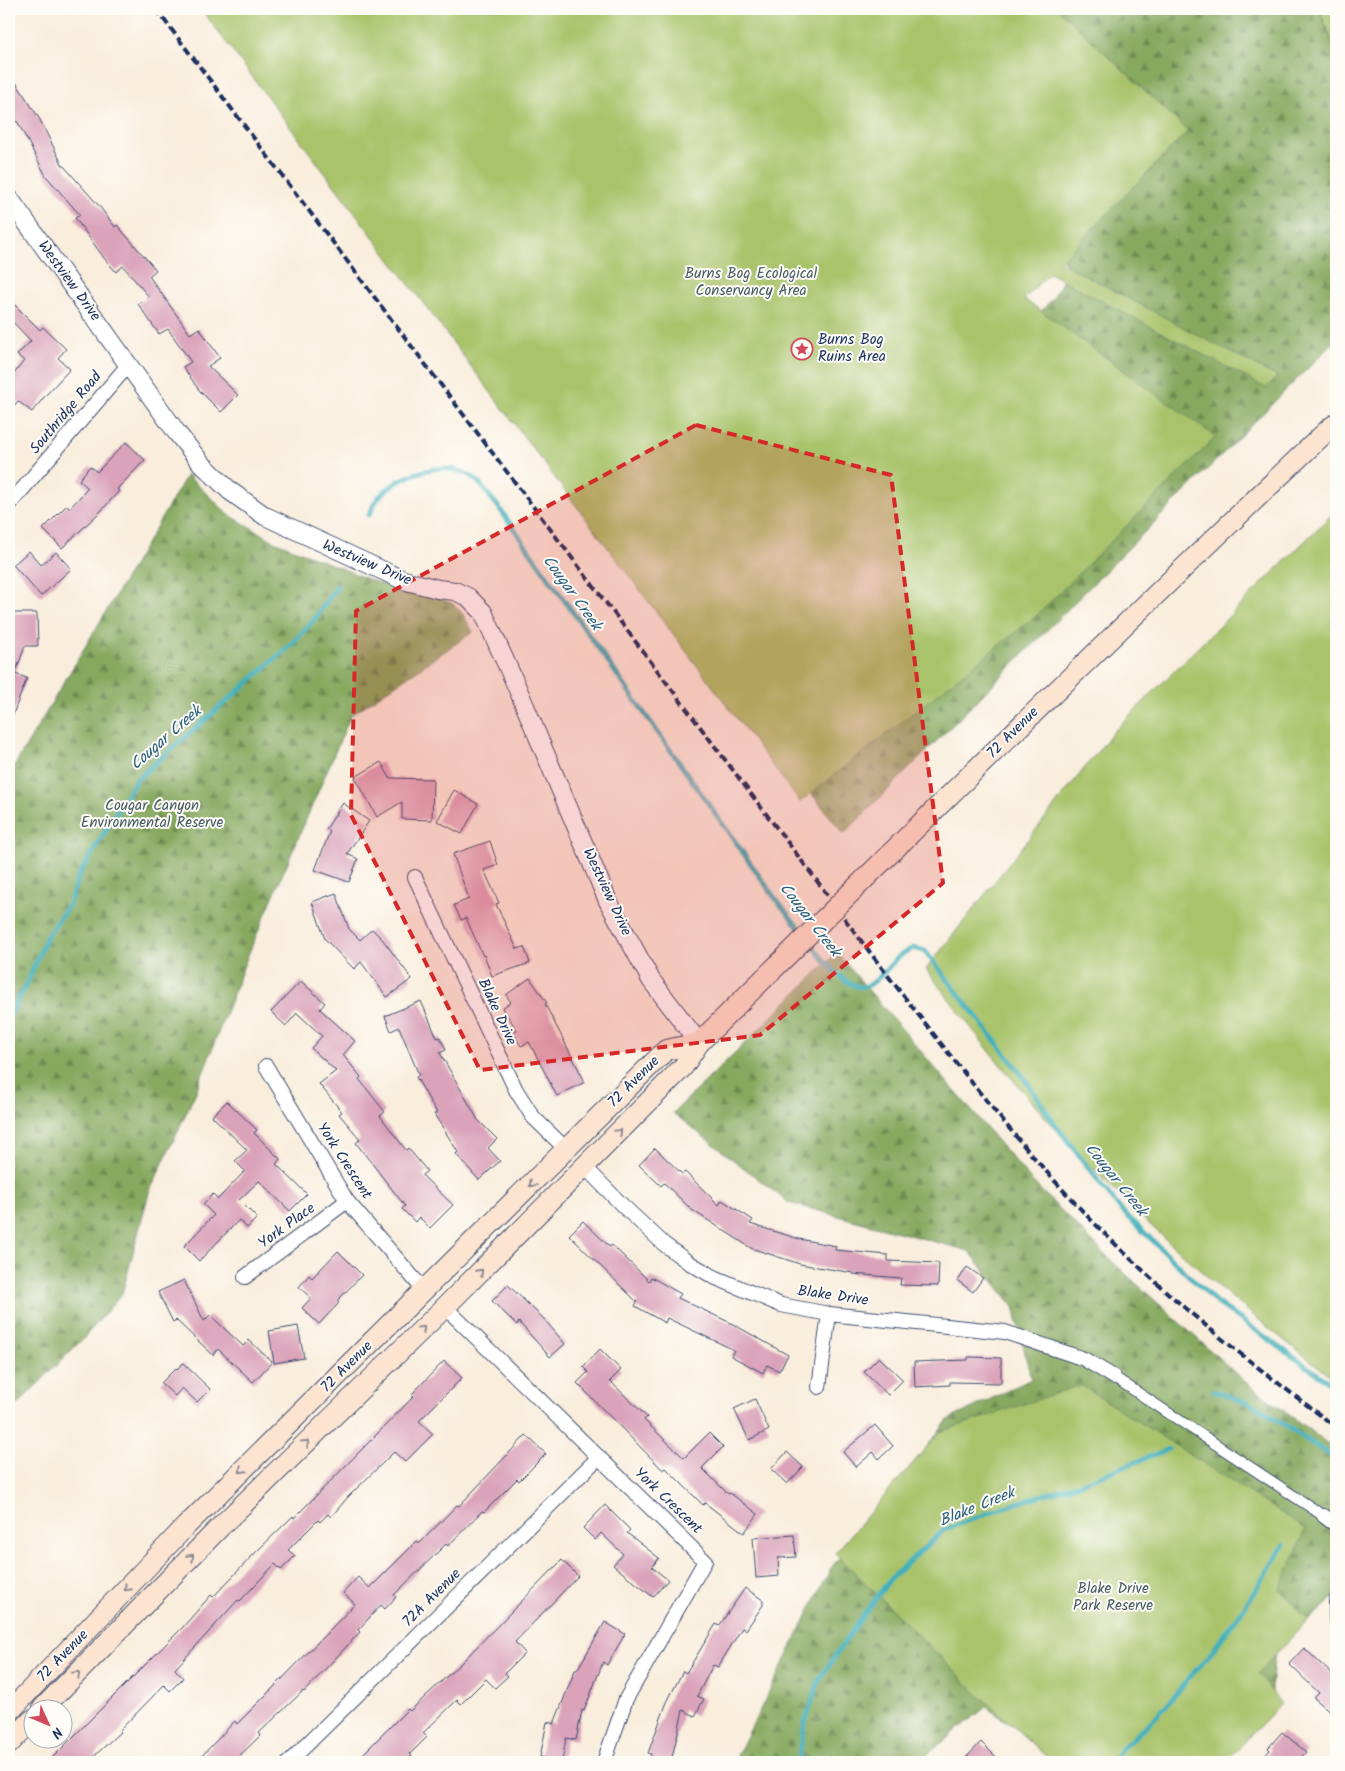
<svg xmlns="http://www.w3.org/2000/svg" width="1345" height="1771" font-family="Kalam,sans-serif">
  <defs>
    <pattern id="grass-dots" width="8" height="8" patternUnits="userSpaceOnUse" patternTransform="scale(1.25)"><rect width="8" height="8" fill="#a9c36a"/><path d="M2 2h.1M6 6h.1" fill="none" stroke="#899f5a" stroke-width="1.8" stroke-linecap="round"/></pattern>
    <pattern id="forest-firs" width="22" height="20" patternUnits="userSpaceOnUse" patternTransform="scale(1.25)"><rect width="22" height="20" fill="#86a95e"/><path d="M5 1l3.5 6h-7zM16 11l3.5 6h-7z" fill="#6d8a51"/></pattern>
  </defs>
  <rect width="100%" height="100%" fill="#fdfcf7"/>
  <filter id="ink" filterUnits="userSpaceOnUse"><feTurbulence type="fractalNoise" baseFrequency=".02" numOctaves="2"/><feDisplacementMap in="SourceGraphic" scale="10" xChannelSelector="R" yChannelSelector="G"/><feConvolveMatrix kernelMatrix="1 2 1 2 8 2 1 2 1" color-interpolation-filters="sRGB"/></filter>
  <filter id="wash" filterUnits="userSpaceOnUse"><feTurbulence type="fractalNoise" baseFrequency=".0096" numOctaves="4" result="noise"/><feDisplacementMap in="SourceGraphic" scale="20" xChannelSelector="R" yChannelSelector="G"/><feGaussianBlur stdDeviation="1.12" result="paint"/><feColorMatrix in="noise" values="0 0 0 0 0 0 0 0 0 0 0 0 0 0 0 0 0 1.4 0 .05"/><feComposite in="paint" operator="in"/></filter>
  <g filter="url(#wash)">
    <rect width="100%" height="100%" fill="#f9eddc"/>
    <!-- grass -->
    <polygon fill="url(#grass-dots)" stroke="#627964" points="1319,9 1336,9 1336,51"/>
    <!-- forest -->
    <g fill="url(#forest-firs)" stroke="#506c5e">
      <polygon points="212,9 1319,9 1336,51 1336,340 844,834 750,718 999,358 1053,298 1069,270 1054,243"/>
      <polygon points="187,475 228,514 274,541 375,582 439,598 453,604 463,614 473,632 351,715 248,955 195,1094 149,1193 122,1294 83,1339 9,1413 9,775"/>
      <polygon points="837,953 1030,1179 1116,1265 1243,1380 1336,1450 1336,1596 1275,1650 1270,1699 1063,1762 986,1707 918,1762 734,1762 831,1568 948,1420 1031,1379 1014,1307 969,1251 789,1203 673,1113"/>
    </g>
    <!-- park -->
    <g fill="#a9c36a" stroke="#627964">
      <polygon points="201,9 1058,9 1188,131 1060,262 1277,377 1266,388 1049,273 1024,299 1216,437 1036,616 800,802"/>
      <path d="M 1336,510 L 1336,1380 C 1227,1299 1127,1210 1037,1108 C 998,1064 962,1016 926,969 L 1113,732 Z"/>
      <polygon points="1081,1385 1306,1529 1280,1589 1308,1620 1258,1673 1281,1704 1225,1762 1052,1762 981,1697 835,1553 940,1432"/>
    </g>
    <g fill="none" stroke-linecap="round" stroke-linejoin="round">
      <!-- stream -->
      <g stroke="#3fafba" stroke-width="5">
        <path d="M 369,515 C 372,510 374,503 378,498 C 400,473 449,456 477,481 C 484,488 490,497 497,505 L 775,898 L 803,933"/>
        <path d="M 808,940 C 819,954 849,996 869,985 C 881,979 889,964 900,956 C 904,952 909,950 913,948 L 925,951 L 1022,1075 L 1057,1127 L 1120,1209 L 1216,1302 L 1336,1387"/>
        <polyline points="9,1017 27,983 46,938 69,904 79,875 136,780 291,645 316,617 337,586"/>
        <polyline points="1214,1391 1254,1405 1336,1459"/>
        <polyline points="798,1762 805,1723 820,1678 855,1627 890,1579 944,1530 1001,1508 1079,1484 1169,1449"/>
        <polyline points="1112,1762 1122,1748 1158,1715 1213,1650 1244,1608 1284,1545"/>
      </g>
    </g>
    <g id="blocks">
      <!-- building -->
      <g fill="#daa3ba">
        <polygon points="9,72 39,118 62,164 100,207 115,227 117,225 156,270 149,276 190,334 199,328 220,358 208,366 238,395 221,412 199,390 183,367 191,362 168,329 159,334 138,304 149,297 123,266 116,272 104,258 75,218 80,215 46,176 17,121 13,123 9,116"/>
        <polygon points="9,299 40,330 43,327 66,349 58,358 70,369 45,396 32,412 18,401 9,412 9,380 24,361 17,355 31,341 9,318"/>
        <polygon points="126,442 145,460 117,489 119,491 100,512 62,548 43,529 67,505 70,508 88,488 79,480 90,466 97,472"/>
        <polygon points="29,551 41,565 56,552 71,569 41,596 13,565"/>
        <polygon points="11,613 37,613 38,646 25,646 15,674 27,678 10,722 9,722 9,671 12,672"/>
        <polygon points="381,762 390,778 433,779 432,820 402,819 402,802 377,817 355,777"/>
        <polygon points="454,790 478,804 462,834 437,821"/>
        <polygon points="343,803 369,821 347,854 358,859 349,882 315,870 330,831 326,829"/>
        <polygon points="490,841 498,865 484,870 499,903 496,904 517,949 524,947 530,963 492,976 484,955 483,956 466,918 461,920 454,905 469,899 453,854"/>
        <polygon points="336,893 349,929 360,940 372,929 383,940 412,979 387,997 361,962 354,969 325,939 312,902"/>
        <polygon points="530,978 547,1003 545,1004 585,1082 557,1096 529,1042 521,1046 513,1032 517,1030 502,1008 511,1002 506,995"/>
        <polygon points="301,981 325,1003 320,1009 355,1041 343,1055 361,1077 359,1079 385,1112 380,1116 406,1150 408,1148 427,1171 422,1175 453,1205 430,1228 419,1217 415,1222 402,1209 405,1206 356,1143 360,1139 339,1114 342,1112 319,1084 336,1071 311,1048 322,1036 297,1013 286,1026 271,1012"/>
        <polygon points="421,1001 437,1038 440,1037 446,1050 440,1053 478,1120 497,1139 488,1148 500,1161 479,1180 456,1154 458,1152 434,1114 437,1113 416,1077 419,1075 399,1027 391,1031 385,1016"/>
        <polygon points="227,1101 257,1130 254,1133 280,1159 276,1164 307,1194 290,1211 259,1181 239,1200 257,1218 247,1228 239,1220 199,1261 184,1246 214,1215 203,1204 213,1194 218,1199 245,1171 235,1161 247,1150 212,1116"/>
        <polygon points="655,1148 682,1174 685,1172 719,1205 722,1200 753,1220 750,1224 799,1239 836,1246 835,1250 888,1255 888,1261 939,1263 938,1286 900,1285 901,1278 853,1274 853,1273 800,1264 751,1248 692,1210 664,1183 661,1186 639,1165"/>
        <polygon points="583,1221 610,1247 612,1245 649,1281 651,1277 681,1294 678,1298 731,1323 788,1355 779,1371 767,1365 763,1373 731,1356 734,1350 667,1318 665,1323 635,1306 637,1302 569,1235"/>
        <polygon points="338,1251 362,1275 337,1301 339,1303 319,1324 302,1308 311,1298 299,1287 309,1275 312,1278"/>
        <polygon points="967,1267 983,1278 973,1292 958,1281"/>
        <polygon points="184,1280 204,1321 210,1315 243,1346 249,1340 272,1362 253,1382 218,1349 213,1355 176,1320 173,1322 158,1292"/>
        <polygon points="508,1285 544,1319 565,1344 550,1357 519,1322 517,1325 492,1301"/>
        <polygon points="298,1326 304,1358 274,1363 269,1331"/>
        <polygon points="600,1349 621,1370 610,1381 647,1417 644,1420 684,1458 709,1433 723,1447 702,1468 728,1494 730,1493 758,1514 744,1533 705,1503 703,1505 666,1468 663,1470 577,1383 588,1372 583,1367"/>
        <polygon points="879,1357 903,1380 888,1395 864,1372"/>
        <polygon points="968,1357 1001,1358 1001,1383 950,1382 950,1385 915,1387 914,1362 968,1360"/>
        <polygon points="444,1361 462,1378 419,1421 433,1434 405,1462 394,1452 348,1497 331,1517 328,1514 320,1522 318,1520 288,1550 295,1556 281,1570 275,1564 240,1601 238,1600 175,1669 183,1678 170,1691 164,1685 119,1731 120,1732 88,1762 48,1762 183,1627 211,1595 213,1597 253,1555 293,1516 294,1518 377,1434 414,1396 412,1394"/>
        <polygon points="183,1363 210,1389 197,1402 182,1388 175,1396 161,1383 176,1368 177,1369"/>
        <polygon points="755,1399 769,1430 749,1440 734,1409"/>
        <polygon points="875,1425 893,1446 879,1459 873,1452 856,1467 843,1452"/>
        <polygon points="526,1435 546,1454 519,1481 517,1479 484,1512 482,1511 448,1546 446,1544 394,1595 396,1597 385,1609 381,1605 358,1630 360,1632 304,1692 303,1691 259,1733 261,1735 233,1762 196,1762 235,1721 237,1724 281,1680 355,1604 343,1593 358,1577 370,1588 417,1541 420,1543 457,1505 459,1506"/>
        <polygon points="787,1452 803,1467 787,1484 771,1469"/>
        <polygon points="605,1505 630,1530 627,1533 659,1558 652,1567 668,1580 653,1597 613,1565 623,1554 601,1533 595,1540 583,1528"/>
        <polygon points="794,1535 796,1557 778,1558 779,1576 756,1578 753,1538"/>
        <polygon points="562,1560 578,1576 515,1642 525,1653 505,1673 508,1676 495,1688 486,1679 461,1704 457,1700 423,1733 427,1737 410,1754 412,1756 405,1762 355,1762 408,1709 410,1711 462,1662"/>
        <polygon points="745,1588 763,1600 763,1605 746,1630 742,1628 718,1667 713,1665 697,1696 704,1699 695,1716 683,1710 671,1762 649,1762 651,1754 648,1753 667,1702 683,1671 686,1673 716,1624 719,1626"/>
        <polygon points="605,1622 625,1634 607,1665 603,1662 584,1711 582,1710 576,1740 566,1738 562,1761 540,1757 547,1722 554,1724 575,1670 577,1670"/>
        <polygon points="1304,1648 1336,1678 1336,1716 1314,1698 1319,1693 1289,1664"/>
        <polygon points="1282,1732 1306,1752 1297,1762 1259,1762 1270,1750 1268,1748"/>
        <polygon points="981,1742 1001,1762 962,1762"/>
      </g>
    </g>
  </g>
  <g filter="url(#ink)">
    <use href="#blocks" fill-opacity="0" stroke="#3c4c71" stroke-width="1"/>
    <g fill="none" stroke-linecap="round" stroke-linejoin="round">
      <!-- pedestrian casing -->
      <g stroke="#3c4c71" stroke-width="12">
        <polyline id="pedestrian" points="1114,1377 1324,1516"/>
      </g>
      <!-- minor casing -->
      <g stroke="#3c4c71" stroke-width="16">
        <g id="minor">
          <polyline points="9,505 129,364"/>
          <polyline points="415,877 516,1090 533,1117 566,1149"/>
          <polyline points="266,1066 347,1201 416,1281 426,1288"/>
          <polyline points="584,1166 623,1206 665,1245 688,1262 714,1277 781,1305 829,1314 1005,1332 1084,1359 1114,1377"/>
          <polyline points="245,1277 347,1201"/>
          <polyline points="445,1307 705,1561 626,1699 604,1762"/>
          <polyline points="819,1387 829,1314"/>
          <polyline points="1324,1516 1336,1525"/>
          <polyline points="1336,1601 1336,1618"/>
          <polyline points="289,1762 599,1457"/>
        </g>
      </g>
      <!-- tertiary casing -->
      <g stroke="#3c4c71" stroke-width="20">
        <polyline id="tertiary" points="9,198 177,433 201,463 230,491 265,516 403,580 438,589 455,591 468,597 483,612 516,685 608,901 651,980 699,1043"/>
      </g>
      <!-- secondary casing -->
      <g stroke="#3c4c71" stroke-width="22">
        <g id="secondary">
          <path d="M 903,841 C 1044,702 1187,564 1330,428 L 1336,424"/>
          <polyline points="43,1708 223,1524 445,1307 683,1067 699,1043 740,1002"/>
          <polyline points="9,1712 185,1527 666,1050 699,1043"/>
          <polyline points="9,1744 32,1720"/>
        </g>
      </g>
      <!-- pedestrian -->
      <use href="#pedestrian" stroke="#fff" stroke-width="10"/>
      <!-- minor -->
      <use href="#minor" stroke="#fff" stroke-width="14"/>
      <!-- tertiary -->
      <use href="#tertiary" stroke="#fff" stroke-width="18"/>
      <!-- secondary -->
      <use href="#secondary" stroke="#fde4d0" stroke-width="20"/>
      <!-- rail -->
      <path stroke="#1b2f5e" stroke-width="4" stroke-dasharray="8 4" stroke-linecap="butt" d="M 156,9 L 820,885 C 856,935 894,984 932,1032 C 995,1113 1059,1192 1134,1262 C 1197,1322 1267,1375 1336,1427"/>
      <!-- secondary-bridge casing -->
      <g stroke="#3c4c71" stroke-width="22" stroke-linecap="butt">
        <polyline id="secondary-bridge" points="740,1002 903,841"/>
      </g>
      <!-- secondary-bridge -->
      <use href="#secondary-bridge" stroke="#fde4d0" stroke-width="20"/>
    </g>
    <!-- one-way arrows -->
    <defs><path id="oneway-chevron" d="M-2-3.5L2.5 0L-2 3.5" fill="none" stroke-width="1.6" stroke-linecap="round" stroke-linejoin="round" transform="scale(1.25)"/></defs>
    <g stroke="#8c8a97">
      <use href="#oneway-chevron" transform="translate(619 1132) rotate(-45)"/>
      <use href="#oneway-chevron" transform="translate(532 1184) rotate(135)"/>
      <use href="#oneway-chevron" transform="translate(480 1272) rotate(-45)"/>
      <use href="#oneway-chevron" transform="translate(422 1329) rotate(-44)"/>
      <use href="#oneway-chevron" transform="translate(306 1443) rotate(-44)"/>
      <use href="#oneway-chevron" transform="translate(242 1470) rotate(135)"/>
      <use href="#oneway-chevron" transform="translate(191 1557) rotate(-46)"/>
      <use href="#oneway-chevron" transform="translate(127 1588) rotate(134)"/>
      <use href="#oneway-chevron" transform="translate(77 1674) rotate(-46)"/>
    </g>
  </g>
  <!-- marked area -->
  <path fill="#d62828" fill-opacity="0.2" stroke="#d62828" stroke-width="4" stroke-dasharray="10 6" stroke-linejoin="round" d="M 696,425 L 891,475 L 943,883 L 760,1035 L 480,1070 L 351,815 L 356,611 Z"/>
  <!-- icons -->
  <defs>
    <g id="sight-ring" transform="scale(1.125)"><circle r="9.5" fill="#fdfcf7" stroke="#d1495b" stroke-width="1.5"/><path d="M0-6L1.8-2.2L6-1.7L2.9 1.2L3.7 5.4L0 3.3L-3.7 5.4L-2.9 1.2L-6-1.7L-1.8-2.2Z" fill="#d1495b"/></g>
  </defs>
  <g fill-rule="evenodd">
    <use href="#sight-ring" x="802" y="349"/>
  </g>
  <g text-anchor="middle" dominant-baseline="central" stroke-width="4" stroke-linejoin="round" paint-order="stroke">
    <!-- park labels -->
    <g font-size="15" fill="#465b62" stroke="#fdfcf7">
      <text x="751" y="274">Burns Bog Ecological<tspan x="751" dy="17">Conservancy Area</tspan></text>
      <text x="152" y="806">Cougar Canyon<tspan x="152" dy="17">Environmental Reserve</tspan></text>
      <text x="1113" y="1589">Blake Drive<tspan x="1113" dy="17">Park Reserve</tspan></text>
    </g>
    <!-- street labels -->
    <g font-size="15" fill="#1b2f5e" stroke="#fdfcf7">
      <text transform="translate(69 281) rotate(54)">Westview Drive</text>
      <text transform="translate(66 413) rotate(-50)">Southridge Road</text>
      <text transform="translate(367 563) rotate(23)">Westview Drive</text>
      <text transform="translate(1013 733) rotate(-45)">72 Avenue</text>
      <text transform="translate(607 892) rotate(65)">Westview Drive</text>
      <text transform="translate(497 1012) rotate(65)">Blake Drive</text>
      <text transform="translate(634 1082) rotate(-45)">72 Avenue</text>
      <text transform="translate(344 1161) rotate(57)">York Crescent</text>
      <text transform="translate(287 1226) rotate(-36)">York Place</text>
      <text transform="translate(833 1296) rotate(8)">Blake Drive</text>
      <text transform="translate(347 1367) rotate(-45)">72 Avenue</text>
      <text transform="translate(668 1501) rotate(44)">York Crescent</text>
      <text transform="translate(432 1598) rotate(-45)">72A Avenue</text>
      <text transform="translate(63 1656) rotate(-46)">72 Avenue</text>
    </g>
    <!-- poi labels -->
    <g font-size="15" fill="#1b2f5e" stroke="#fdfcf7" text-anchor="start">
      <text x="818" y="340">Burns Bog<tspan x="818" dy="17">Ruins Area</tspan></text>
    </g>
    <!-- water labels -->
    <g font-size="16" font-style="italic" fill="#285c7e" stroke="#fdfcf7">
      <text transform="translate(572 593) rotate(54)">Cougar Creek</text>
      <text transform="translate(166 738) rotate(-41)">Cougar Creek</text>
      <text transform="translate(810 920) rotate(52)">Cougar Creek</text>
      <text transform="translate(1116 1180) rotate(51)">Cougar Creek</text>
      <text transform="translate(977 1507) rotate(-22)">Blake Creek</text>
    </g>
  </g>
  <!-- margin -->
  <rect width="1345" height="1771" fill="none" stroke="#fdfcf7" stroke-width="30"/>
  <!-- north arrow -->
  <g transform="translate(48 1724) rotate(134)"><circle r="24" fill="#fdfcf7" stroke="#a3aaba"/>
  <path d="M0-4L9 19L0 12L-9 19Z" fill="#d1495b"/>
  <text y="-8" font-size="14" font-weight="bold" text-anchor="middle" fill="#1b2f5e">N</text>
  </g>
</svg>
